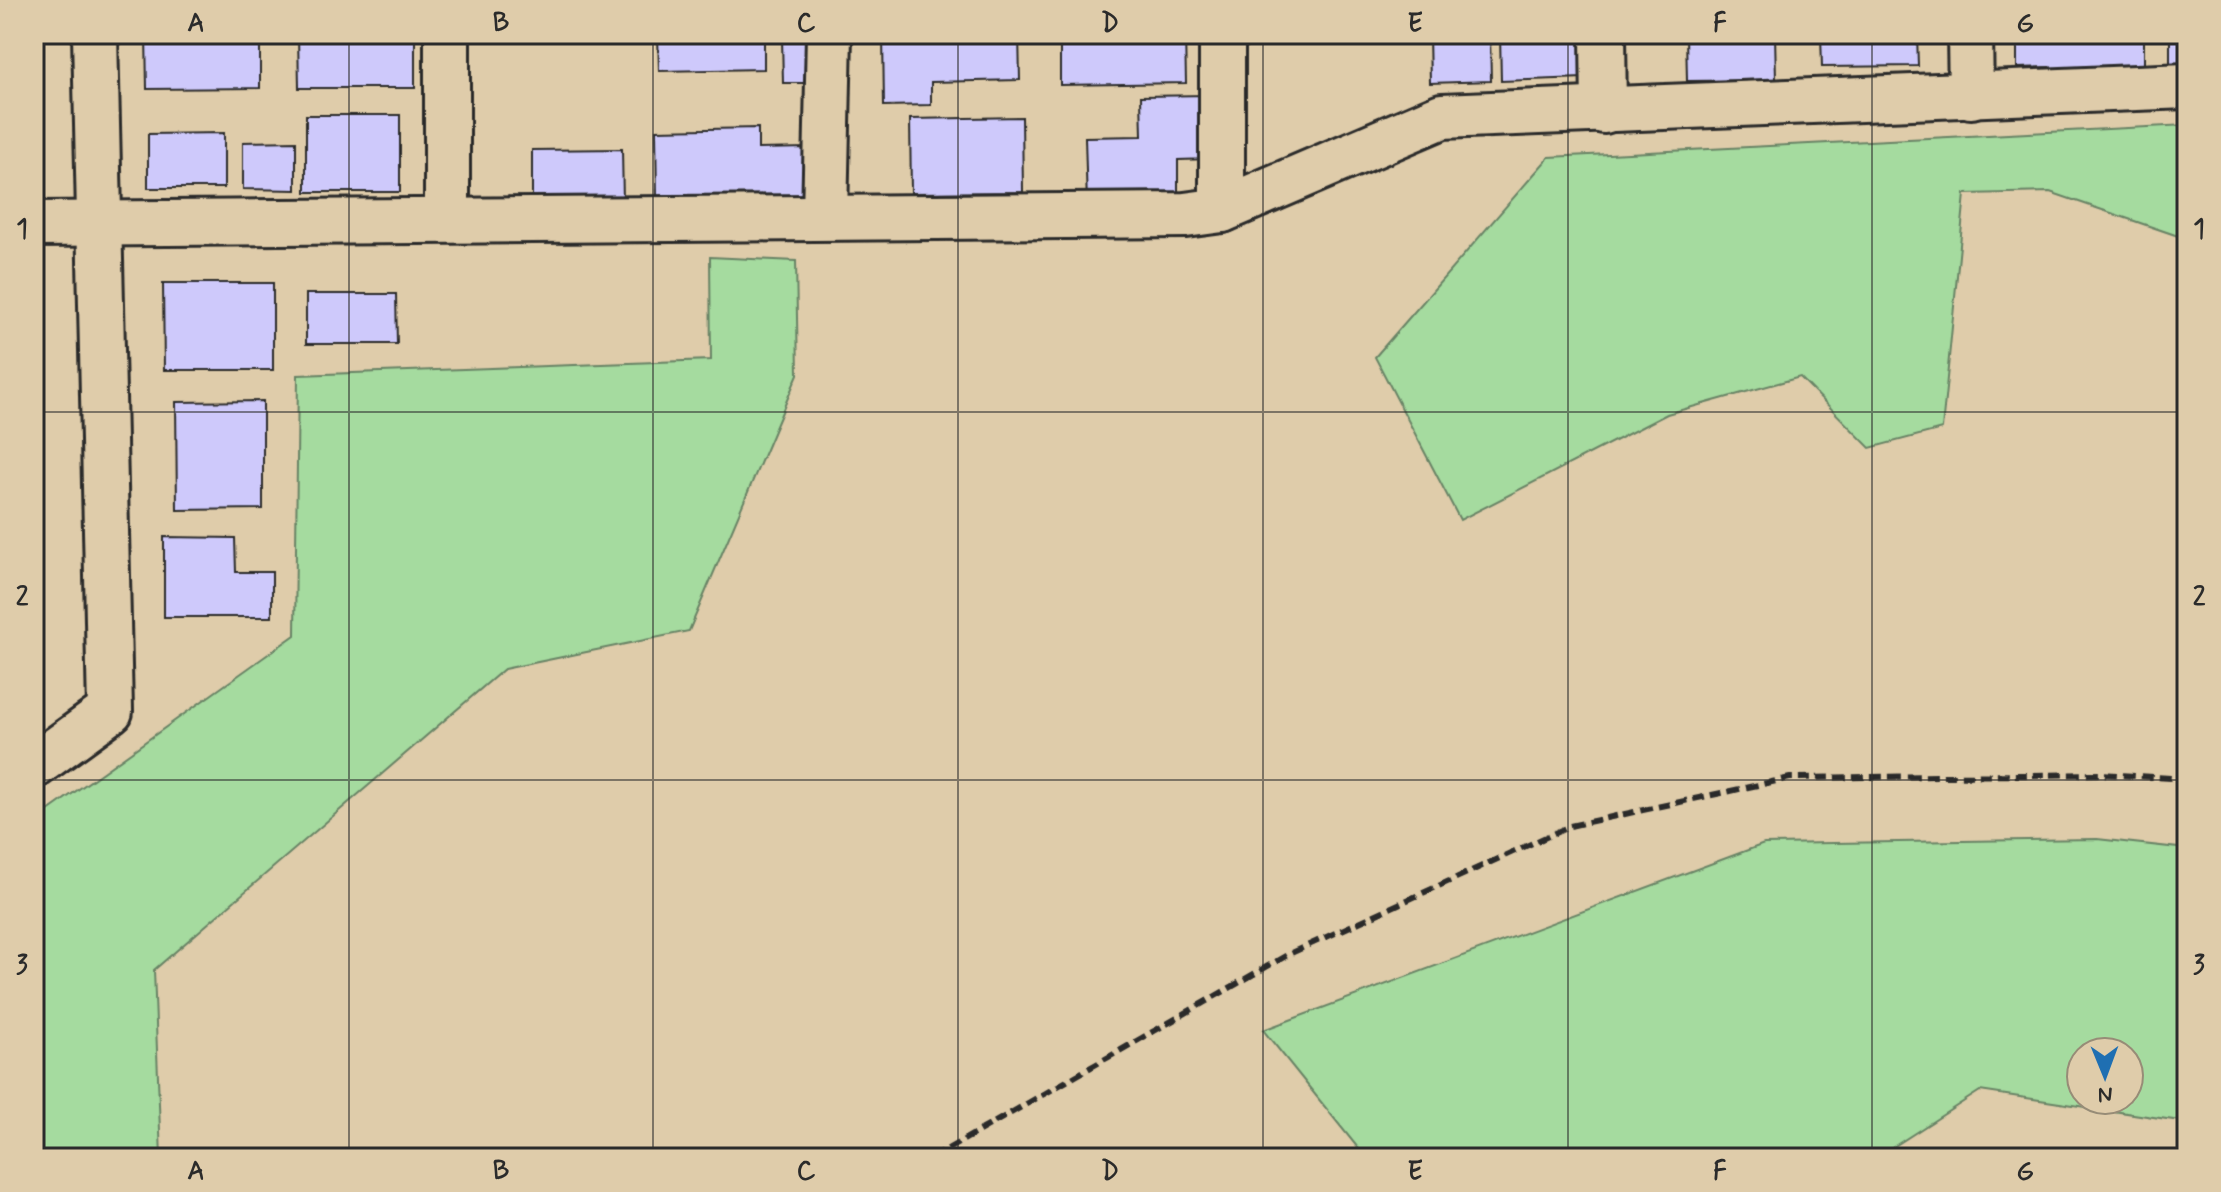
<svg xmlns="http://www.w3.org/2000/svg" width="2221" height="1192" font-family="Mynerve,sans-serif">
  <rect width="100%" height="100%" fill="#dfccaa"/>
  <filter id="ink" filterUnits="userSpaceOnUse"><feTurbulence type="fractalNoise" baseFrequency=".0125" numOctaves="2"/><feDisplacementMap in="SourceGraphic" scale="16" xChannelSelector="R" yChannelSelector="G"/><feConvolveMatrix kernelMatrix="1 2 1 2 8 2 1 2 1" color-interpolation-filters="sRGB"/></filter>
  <g filter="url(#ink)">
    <!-- green -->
    <g fill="#a5db9f" stroke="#688365" stroke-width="2" fill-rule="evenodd">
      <polygon points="2187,125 2187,239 2050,192 1965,194 1942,429 1870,448 1800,377 1667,414 1460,520 1375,357 1549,157"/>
      <polygon points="710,257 796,261 798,374 689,631 504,669 154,970 161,1158 34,1158 34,821 295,635 298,375 711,360"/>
      <path d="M 2097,839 L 2187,849 L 2187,1122 L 1980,1091 L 1876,1158 L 1366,1158 L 1263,1030 L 1764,844 ZM 2081,1052 L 2129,1052 L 2129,1100 L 2081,1100 Z"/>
    </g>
    <!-- building -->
    <g fill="#cec9fb" stroke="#2b2b2b" stroke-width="2">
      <polygon points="146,34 260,34 260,88 147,89"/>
      <polygon points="298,34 415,34 415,88 299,88"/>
      <polygon points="658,34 764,34 764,69 659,71"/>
      <polygon points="883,34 1019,34 1020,80 931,82 931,105 884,106"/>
      <polygon points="1060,34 1185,34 1186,83 1060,85"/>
      <polygon points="1429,34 1490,34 1491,81 1430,83"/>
      <polygon points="1500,34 1583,34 1584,78 1501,81"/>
      <polygon points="1686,34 1775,34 1776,80 1687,81"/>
      <polygon points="1821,34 1917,34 1918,66 1822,67"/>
      <polygon points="2017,34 2144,34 2144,72 2049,74 2049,67 2017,68"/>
      <rect x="2170" y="34" width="17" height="34"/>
      <polygon points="817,36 818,83 783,83 782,37"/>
      <polygon points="1210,95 1211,159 1178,160 1178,203 1087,205 1085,137 1142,136 1141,96"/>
      <rect x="306" y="115" width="94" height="77"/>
      <polygon points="1022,117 1023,192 911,193 910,119"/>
      <polygon points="758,128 758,149 809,148 810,196 657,199 656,130"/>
      <polygon points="224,133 224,188 148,188 148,134"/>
      <polygon points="296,141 296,190 243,189 243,142"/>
      <polygon points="622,149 623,202 532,204 532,150"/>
      <polygon points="163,283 273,283 273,370 164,370"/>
      <polygon points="306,294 396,294 397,344 306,344"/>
      <polygon points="34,336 38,336 39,369 34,369"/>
      <polygon points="263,401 263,509 177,510 176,402"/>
      <polygon points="34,407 38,407 39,492 34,492"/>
      <polygon points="164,537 235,538 236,572 272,572 272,617 164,617"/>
      <rect x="34" y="548" width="4" height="52"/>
    </g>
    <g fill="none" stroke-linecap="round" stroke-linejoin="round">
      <!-- street casing -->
      <g stroke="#2b2b2b" stroke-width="50">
        <g id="street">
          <polyline points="1222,34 1222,210"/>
          <polyline points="1603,34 1604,111"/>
          <polyline points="1970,34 1971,96"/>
          <polyline points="825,217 829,34"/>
          <polyline points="447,220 447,34"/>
          <polyline points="34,224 1185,215 1222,210 1442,116 2187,86"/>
          <polyline points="34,766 110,711 95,34"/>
        </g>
      </g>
      <!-- street -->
      <use href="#street" stroke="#dfccaa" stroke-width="44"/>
      <!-- rail -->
      <polyline stroke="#2b2b2b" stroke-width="6" stroke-dasharray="12 6" stroke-linecap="butt" points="932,1158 1289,954 1570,826 1790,778 2102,774 2187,779"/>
    </g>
  </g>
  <!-- grid -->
  <path fill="none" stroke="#2b2b2b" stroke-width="2" stroke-opacity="0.55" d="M 349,34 L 349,1158M 653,34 L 653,1158M 958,34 L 958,1158M 1263,34 L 1263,1158M 1568,34 L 1568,1158M 1872,34 L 1872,1158M 34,412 L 2187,412M 34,780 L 2187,780"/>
  <!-- margin -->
  <rect width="2221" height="1192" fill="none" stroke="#dfccaa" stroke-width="88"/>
  <!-- north arrow -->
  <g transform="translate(2105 1076) rotate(179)"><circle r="38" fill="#dfccaa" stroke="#978c77" stroke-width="2"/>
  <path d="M0-6L14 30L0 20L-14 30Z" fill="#1f6fb2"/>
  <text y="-12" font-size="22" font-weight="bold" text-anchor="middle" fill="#2b2b2b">N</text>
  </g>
  <rect x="44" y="44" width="2133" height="1104" fill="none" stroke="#2b2b2b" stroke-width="3"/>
  <g font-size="26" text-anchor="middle" font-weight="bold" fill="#2b2b2b">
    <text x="196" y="31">A</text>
    <text x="501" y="31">B</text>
    <text x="806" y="31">C</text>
    <text x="1110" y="31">D</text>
    <text x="1415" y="31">E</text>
    <text x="1720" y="31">F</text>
    <text x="2025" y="31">G</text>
    <text x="22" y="237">1</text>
    <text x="2199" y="237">1</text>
    <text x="22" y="605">2</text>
    <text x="2199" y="605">2</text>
    <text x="22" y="973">3</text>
    <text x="2199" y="973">3</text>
    <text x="196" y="1179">A</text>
    <text x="501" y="1179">B</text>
    <text x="806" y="1179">C</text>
    <text x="1110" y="1179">D</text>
    <text x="1415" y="1179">E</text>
    <text x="1720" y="1179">F</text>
    <text x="2025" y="1179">G</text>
  </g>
</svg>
